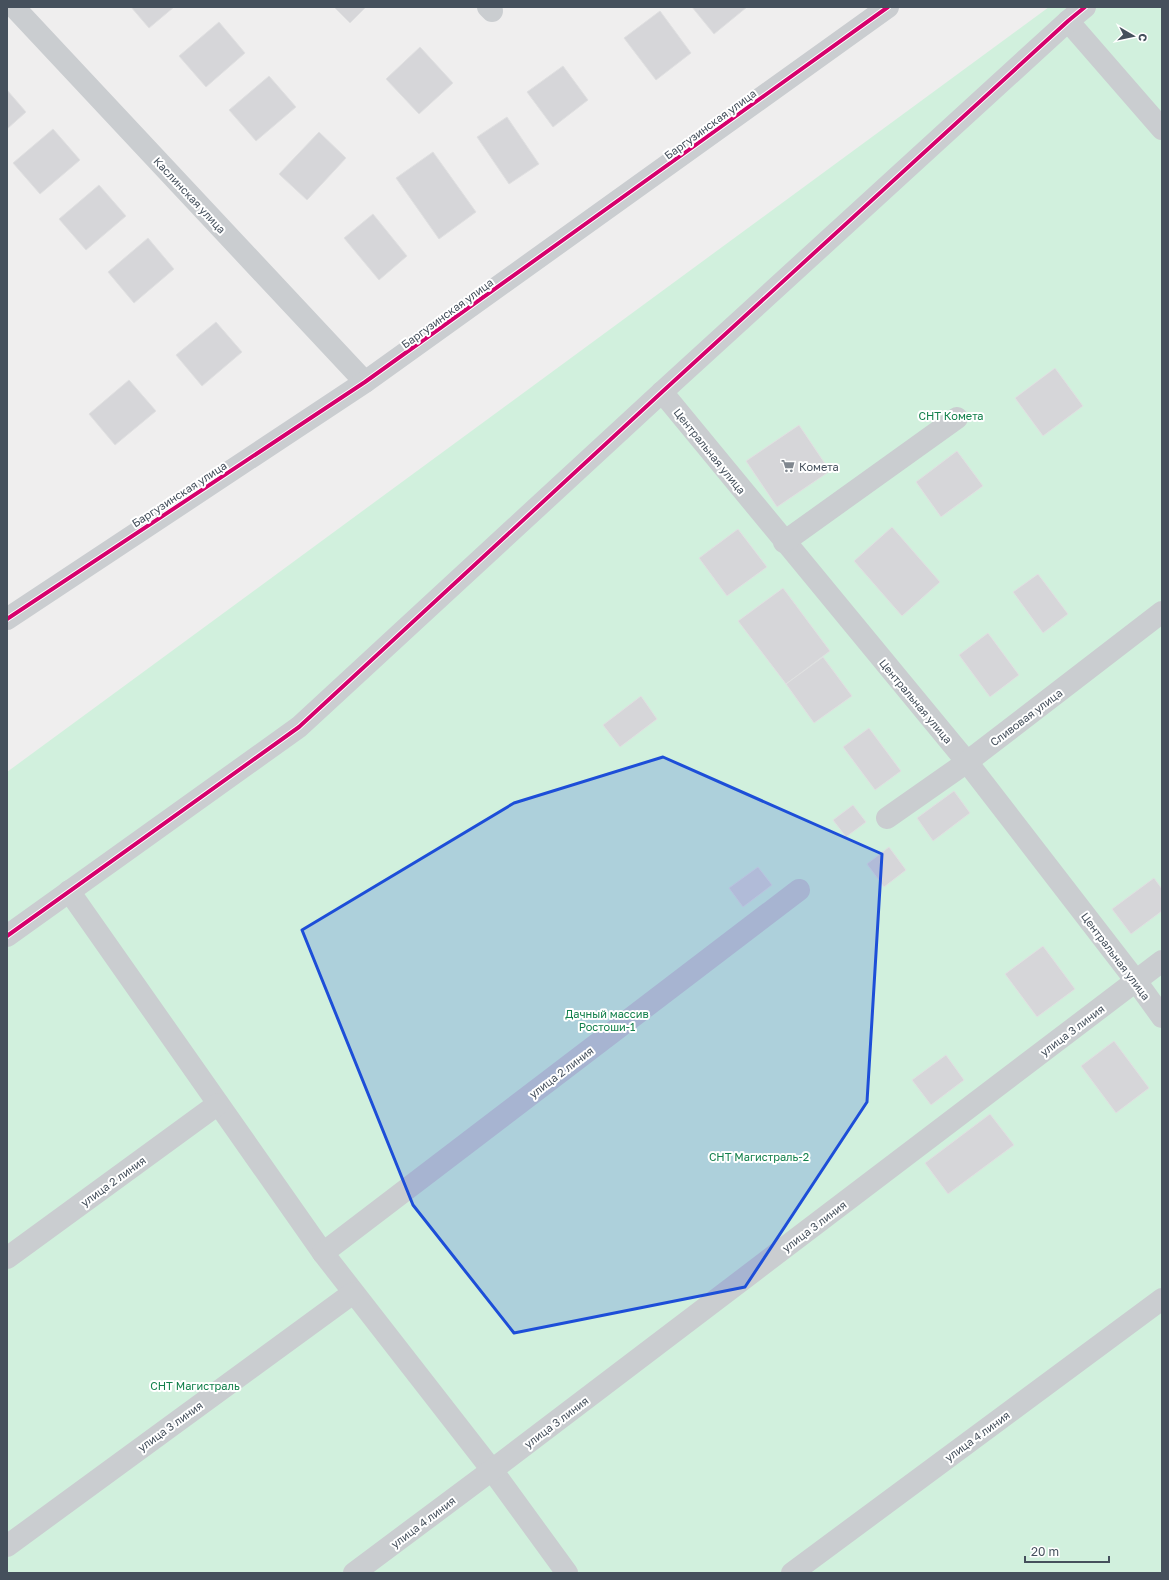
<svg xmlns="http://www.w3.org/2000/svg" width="1169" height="1580" font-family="'Golos Text',sans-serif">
  <rect width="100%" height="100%" fill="#efeeee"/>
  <!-- green -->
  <polygon fill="#d1f0dd" points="1049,7 1162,7 1162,1573 7,1573 7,772"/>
  <!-- building -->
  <g fill="#d6d6d9" stroke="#e0e0e1">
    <polygon points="131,7 174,7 149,28"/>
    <polygon points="334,7 366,7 350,23"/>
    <polygon points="692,7 747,7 714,34"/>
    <polygon points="660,11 691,53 656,80 624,38"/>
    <polygon points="219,22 245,53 206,87 179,56"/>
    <polygon points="420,47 453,83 419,114 386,79"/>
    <polygon points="563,66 588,100 553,127 527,92"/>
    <polygon points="269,76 296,107 256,141 229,110"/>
    <polygon points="7,90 26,112 7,129"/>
    <polygon points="507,117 539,164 509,184 477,137"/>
    <polygon points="53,129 80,160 40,194 13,163"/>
    <polygon points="319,132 346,158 307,200 279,174"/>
    <polygon points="433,152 476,212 439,239 396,178"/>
    <polygon points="99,185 126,216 86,250 59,219"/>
    <polygon points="373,214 407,256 379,280 344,238"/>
    <polygon points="148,238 174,269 134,303 108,272"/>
    <polygon points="216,322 242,352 202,386 176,355"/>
    <polygon points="1055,368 1083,406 1043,436 1015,398"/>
    <polygon points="129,380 156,411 115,445 89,414"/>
    <polygon points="799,425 830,471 777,507 746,461"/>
    <polygon points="957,451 983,486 941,517 916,482"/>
    <polygon points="892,527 940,582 902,616 854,561"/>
    <polygon points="738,529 767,567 727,596 699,558"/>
    <polygon points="1038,574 1068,614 1043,633 1013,592"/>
    <polygon points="783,588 830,651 786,684 738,621"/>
    <polygon points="988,633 1019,675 990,697 959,655"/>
    <polygon points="823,657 852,696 814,723 786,684"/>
    <polygon points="641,696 657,719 620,747 603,725"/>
    <polygon points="869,728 901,771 875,790 843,747"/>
    <polygon points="954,791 970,813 933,841 917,818"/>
    <polygon points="853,805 866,822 846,837 833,820"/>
    <polygon points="889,847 906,870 884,887 867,864"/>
    <polygon points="758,867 772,885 743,907 729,888"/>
    <polygon points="1154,878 1162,889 1162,911 1131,934 1112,909"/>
    <polygon points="1043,946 1075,989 1037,1017 1005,974"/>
    <polygon points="1114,1041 1149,1088 1116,1113 1081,1066"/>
    <polygon points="946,1055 964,1080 931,1105 912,1080"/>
    <polygon points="990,1114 1014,1145 948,1194 925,1163"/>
  </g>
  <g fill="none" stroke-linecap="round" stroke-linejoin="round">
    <!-- minor -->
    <g stroke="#cacdd0" stroke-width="22">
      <polyline points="14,7 365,382"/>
      <polyline points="488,7 492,11"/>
      <polyline points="1068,21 1162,129"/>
      <polyline points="662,392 967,762 1136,981 1162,1017"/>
      <polyline points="784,542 957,418"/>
      <polyline points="7,619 365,382 888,7"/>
      <polyline points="887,818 967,762 1162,612"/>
      <polyline points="69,891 323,1253 492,1470 567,1573"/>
      <polyline points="7,936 299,727 662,392 1068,21 1085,7"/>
      <polyline points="323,1253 799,890"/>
      <polyline points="7,1258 218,1104"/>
      <polyline points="7,1546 353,1293"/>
      <polyline points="354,1573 492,1470 1162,961"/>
      <polyline points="792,1573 1162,1299"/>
    </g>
    <!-- cycleway casing -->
    <g stroke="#fff" stroke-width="6">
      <g id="cycleway">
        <polyline points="7,619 365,382 888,7"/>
        <polyline points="7,936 299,727 662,392 1068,21 1085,7"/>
      </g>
    </g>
    <!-- cycleway -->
    <use href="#cycleway" stroke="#d6006c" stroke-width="4"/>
  </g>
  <!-- marked area -->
  <path fill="#1d4ed8" fill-opacity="0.2" stroke="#1d4ed8" stroke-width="3" stroke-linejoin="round" d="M 663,757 L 882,854 L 867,1102 L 745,1287 L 514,1333 L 413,1205 L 302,930 L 514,803 Z"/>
  <!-- icons -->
  <defs>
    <g id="supermarket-bare" transform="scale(1.08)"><path d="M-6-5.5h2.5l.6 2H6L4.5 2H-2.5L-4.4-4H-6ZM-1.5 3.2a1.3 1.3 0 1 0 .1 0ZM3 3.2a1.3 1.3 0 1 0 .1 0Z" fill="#80878f" stroke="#fff" stroke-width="2.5" paint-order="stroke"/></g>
  </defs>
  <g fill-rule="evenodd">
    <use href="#supermarket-bare" x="788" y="466"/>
  </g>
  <g text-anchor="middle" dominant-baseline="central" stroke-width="4" stroke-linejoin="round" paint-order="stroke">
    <!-- street labels -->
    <g font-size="11" fill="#45505c" stroke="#fff">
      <text transform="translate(710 124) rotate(-36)">Баргузинская улица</text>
      <text transform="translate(190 195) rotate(47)">Каслинская улица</text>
      <text transform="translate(447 313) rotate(-36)">Баргузинская улица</text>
      <text transform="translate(710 451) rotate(51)">Центральная улица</text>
      <text transform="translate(179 494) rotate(-33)">Баргузинская улица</text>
      <text transform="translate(916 701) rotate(50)">Центральная улица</text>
      <text transform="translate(1026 717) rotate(-37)">Сливовая улица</text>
      <text transform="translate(1116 956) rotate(53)">Центральная улица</text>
      <text transform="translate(1072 1030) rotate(-37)">улица 3 линия</text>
      <text transform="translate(561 1072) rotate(-37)">улица 2 линия</text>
      <text transform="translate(113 1181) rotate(-36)">улица 2 линия</text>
      <text transform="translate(814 1226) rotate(-37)">улица 3 линия</text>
      <text transform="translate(556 1422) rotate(-37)">улица 3 линия</text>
      <text transform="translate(170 1426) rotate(-36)">улица 3 линия</text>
      <text transform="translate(977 1436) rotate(-36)">улица 4 линия</text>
      <text transform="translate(423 1522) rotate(-37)">улица 4 линия</text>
    </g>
    <!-- park labels -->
    <g font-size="11" fill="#12804b" stroke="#fff">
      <text x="951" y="415">СНТ Комета</text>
      <text x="607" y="1013">Дачный массив<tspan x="607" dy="13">Ростоши-1</tspan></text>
      <text x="759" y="1156">СНТ Магистраль-2</text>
      <text x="195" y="1385">СНТ Магистраль</text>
    </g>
    <!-- poi labels -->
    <g font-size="11" fill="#45505c" stroke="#fff" text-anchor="start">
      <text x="799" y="466">Комета</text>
    </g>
  </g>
  <!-- border -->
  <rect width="1169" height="1580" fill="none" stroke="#45505c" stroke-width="16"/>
  <!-- north arrow -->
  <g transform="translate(1133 36) rotate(99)" stroke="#ffffff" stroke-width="3" paint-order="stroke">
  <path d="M0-3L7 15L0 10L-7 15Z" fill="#45505c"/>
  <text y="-6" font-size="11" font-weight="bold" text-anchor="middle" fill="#45505c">С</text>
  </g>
  <!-- scale -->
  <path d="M1025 1556v6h84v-6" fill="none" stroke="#45505c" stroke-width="2"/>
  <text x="1031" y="1556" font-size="12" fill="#45505c" stroke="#ffffff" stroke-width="3" paint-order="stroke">20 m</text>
</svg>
